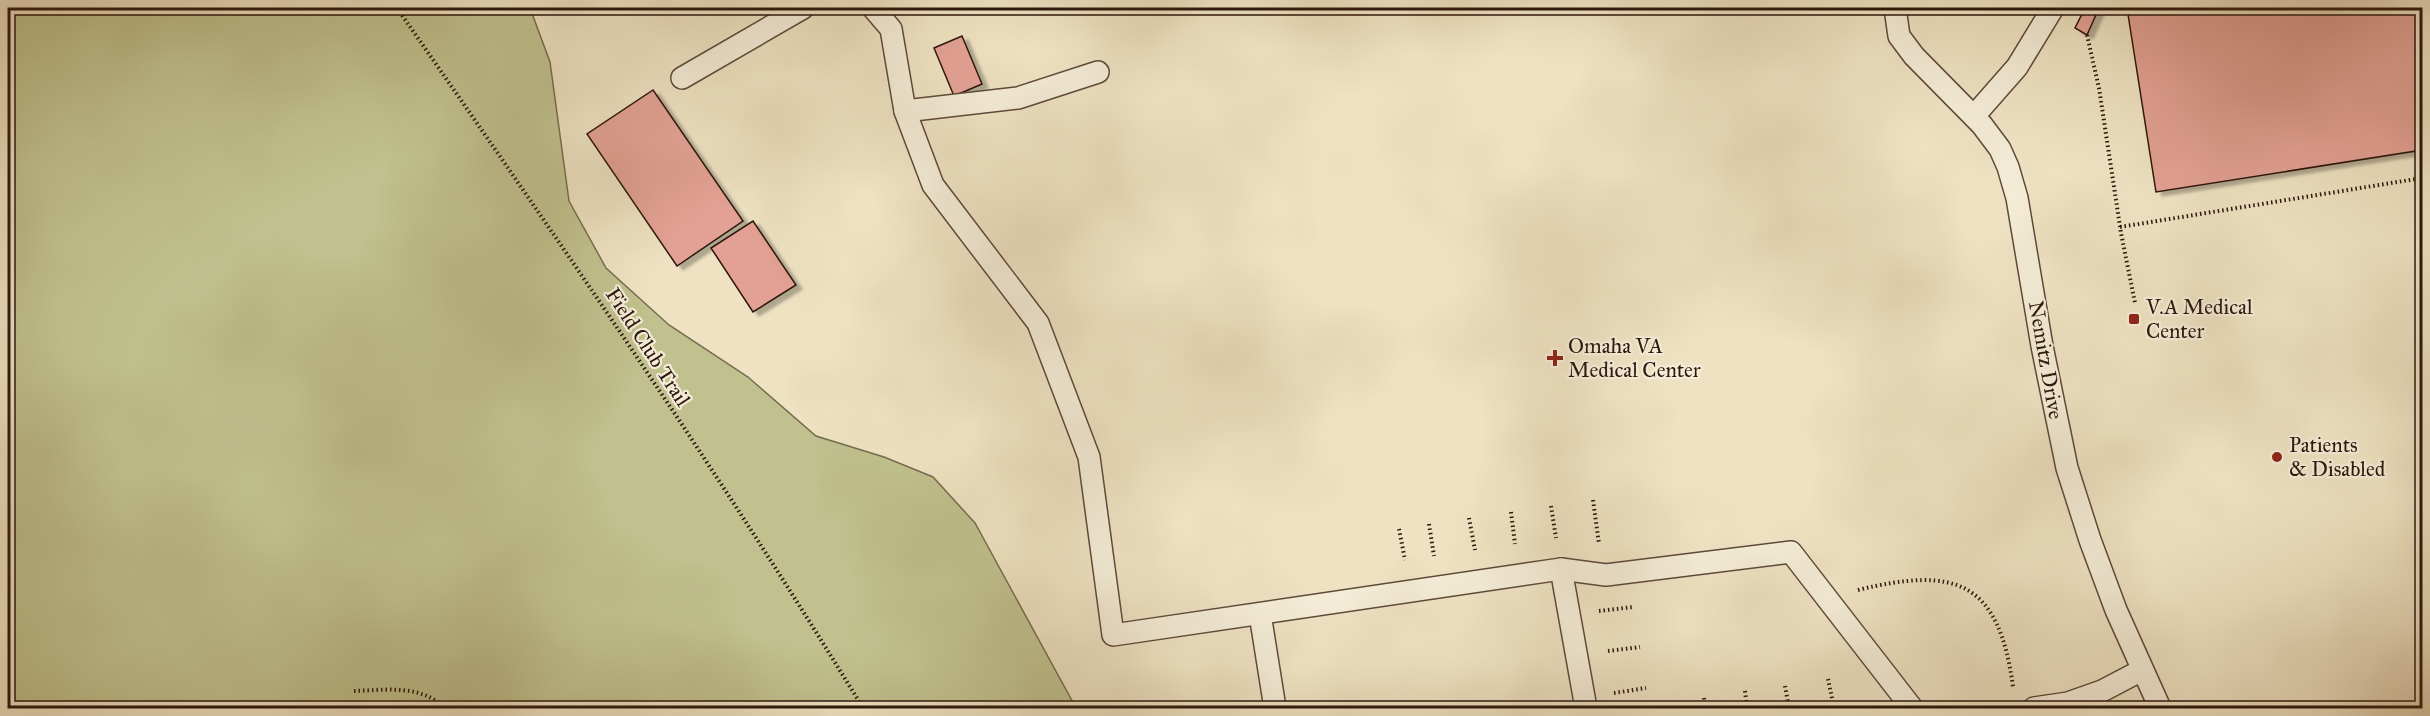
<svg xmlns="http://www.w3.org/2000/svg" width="2430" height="716" font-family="'IM FELL Great Primer',serif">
  <defs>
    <filter id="shadow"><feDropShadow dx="6" dy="4" stdDeviation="1.5" flood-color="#0004"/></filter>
  </defs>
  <rect width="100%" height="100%" fill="#eee2c2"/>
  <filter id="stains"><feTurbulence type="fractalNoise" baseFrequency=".00333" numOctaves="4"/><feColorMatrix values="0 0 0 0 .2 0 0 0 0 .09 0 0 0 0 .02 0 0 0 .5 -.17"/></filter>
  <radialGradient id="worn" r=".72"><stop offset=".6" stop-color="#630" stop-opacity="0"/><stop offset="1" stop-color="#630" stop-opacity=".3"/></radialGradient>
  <!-- green -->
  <polygon fill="#c0c18e" stroke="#766c4e" stroke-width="1.5" points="8,8 530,8 550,62 569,201 606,268 669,325 748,377 816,436 884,457 933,477 975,523 1076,708 8,708"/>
  <!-- building -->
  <g fill="#e2a194" stroke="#2d160d" stroke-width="1.5" filter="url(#shadow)">
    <polygon points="2085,8 2099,8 2087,35 2075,28"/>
    <polygon points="2127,8 2422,8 2422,32 2418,33 2422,59 2422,150 2156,192"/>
    <polygon points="962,36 982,84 954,96 934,48"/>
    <polygon points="653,90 743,221 677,266 587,134"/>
    <polygon points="753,221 796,285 753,312 711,248"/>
  </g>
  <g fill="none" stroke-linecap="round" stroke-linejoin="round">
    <!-- service casing -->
    <g stroke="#5d493a" stroke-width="24">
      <g id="service">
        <polyline points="873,8 891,29 905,111 1018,98 1098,72"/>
        <polyline points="1895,8 1899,36 1914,56 1982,125 2000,149 2008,167 2017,198 2042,346 2067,468 2090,540 2116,610 2160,708"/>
        <polyline points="682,78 803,8"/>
        <polyline points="905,111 933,185 1038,323 1089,457 1113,635 1561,569 1606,575 1791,552 1912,708"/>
        <polyline points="1974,116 2017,67 2053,8"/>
        <polyline points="1561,569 1586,708"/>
        <polyline points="1260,614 1275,708"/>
        <polyline points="2034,708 2068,703 2102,691 2142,670"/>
      </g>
    </g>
    <!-- path -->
    <g stroke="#2d160d" stroke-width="4" stroke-dasharray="1.5 3" stroke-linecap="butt">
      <path d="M 397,8 C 557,238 717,469 863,708"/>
      <polyline points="2087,35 2099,88 2121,233 2135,303"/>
      <polyline points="2120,227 2422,178"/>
      <polyline points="1593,500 1599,544"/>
      <polyline points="1551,506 1556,538"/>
      <polyline points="1511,512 1515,544"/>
      <polyline points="1469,518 1475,550"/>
      <polyline points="1429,524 1434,556"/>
      <polyline points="1399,529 1405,560"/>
      <path d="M 1858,590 C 1956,566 1999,581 2013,687"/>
      <polyline points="1599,611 1633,607"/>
      <polyline points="1608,651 1640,647"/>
      <polyline points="1828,679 1834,708"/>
      <polyline points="1785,686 1789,708"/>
      <path d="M 354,691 C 386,690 420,684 445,708"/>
      <polyline points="1745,691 1747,708"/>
      <polyline points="1614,693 1646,688"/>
      <polyline points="1704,698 1705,708"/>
      <polyline points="1661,704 1662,708"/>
    </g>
    <!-- service -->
    <use href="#service" stroke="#f4ecd7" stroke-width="21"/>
  </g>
  <!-- markers -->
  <g fill="#8f2418" stroke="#f4ecd7" stroke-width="2">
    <rect x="2128" y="313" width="12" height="12" rx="3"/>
    <path d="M1552 349h6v6h6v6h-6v6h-6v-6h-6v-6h6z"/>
    <circle cx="2277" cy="457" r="6"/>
  </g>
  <g text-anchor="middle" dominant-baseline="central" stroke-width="4.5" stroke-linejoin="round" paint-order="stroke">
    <!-- poi labels -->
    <g font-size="21" fill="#2d160d" stroke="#f4ecd7" text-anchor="start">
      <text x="2146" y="307">V.A Medical<tspan x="2146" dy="24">Center</tspan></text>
      <text x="1568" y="346">Omaha VA<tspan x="1568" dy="24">Medical Center</tspan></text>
      <text x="2289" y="445">Patients<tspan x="2289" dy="24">&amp; Disabled</tspan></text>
    </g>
    <!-- street labels -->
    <g font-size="21" fill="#2d160d" stroke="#f4ecd7">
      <text transform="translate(648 347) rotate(57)">Field Club Trail</text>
      <text transform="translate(2046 360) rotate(80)">Nemitz Drive</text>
    </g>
  </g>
  <!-- margin -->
  <rect width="2430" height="716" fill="none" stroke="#eee2c2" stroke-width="30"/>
  <rect x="9" y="9" width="2412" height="698" fill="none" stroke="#2d160d" stroke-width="3"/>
  <rect x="15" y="15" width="2400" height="686" fill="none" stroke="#2d160d" stroke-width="1.5"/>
  <rect width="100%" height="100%" filter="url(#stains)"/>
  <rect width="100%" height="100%" fill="url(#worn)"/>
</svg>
